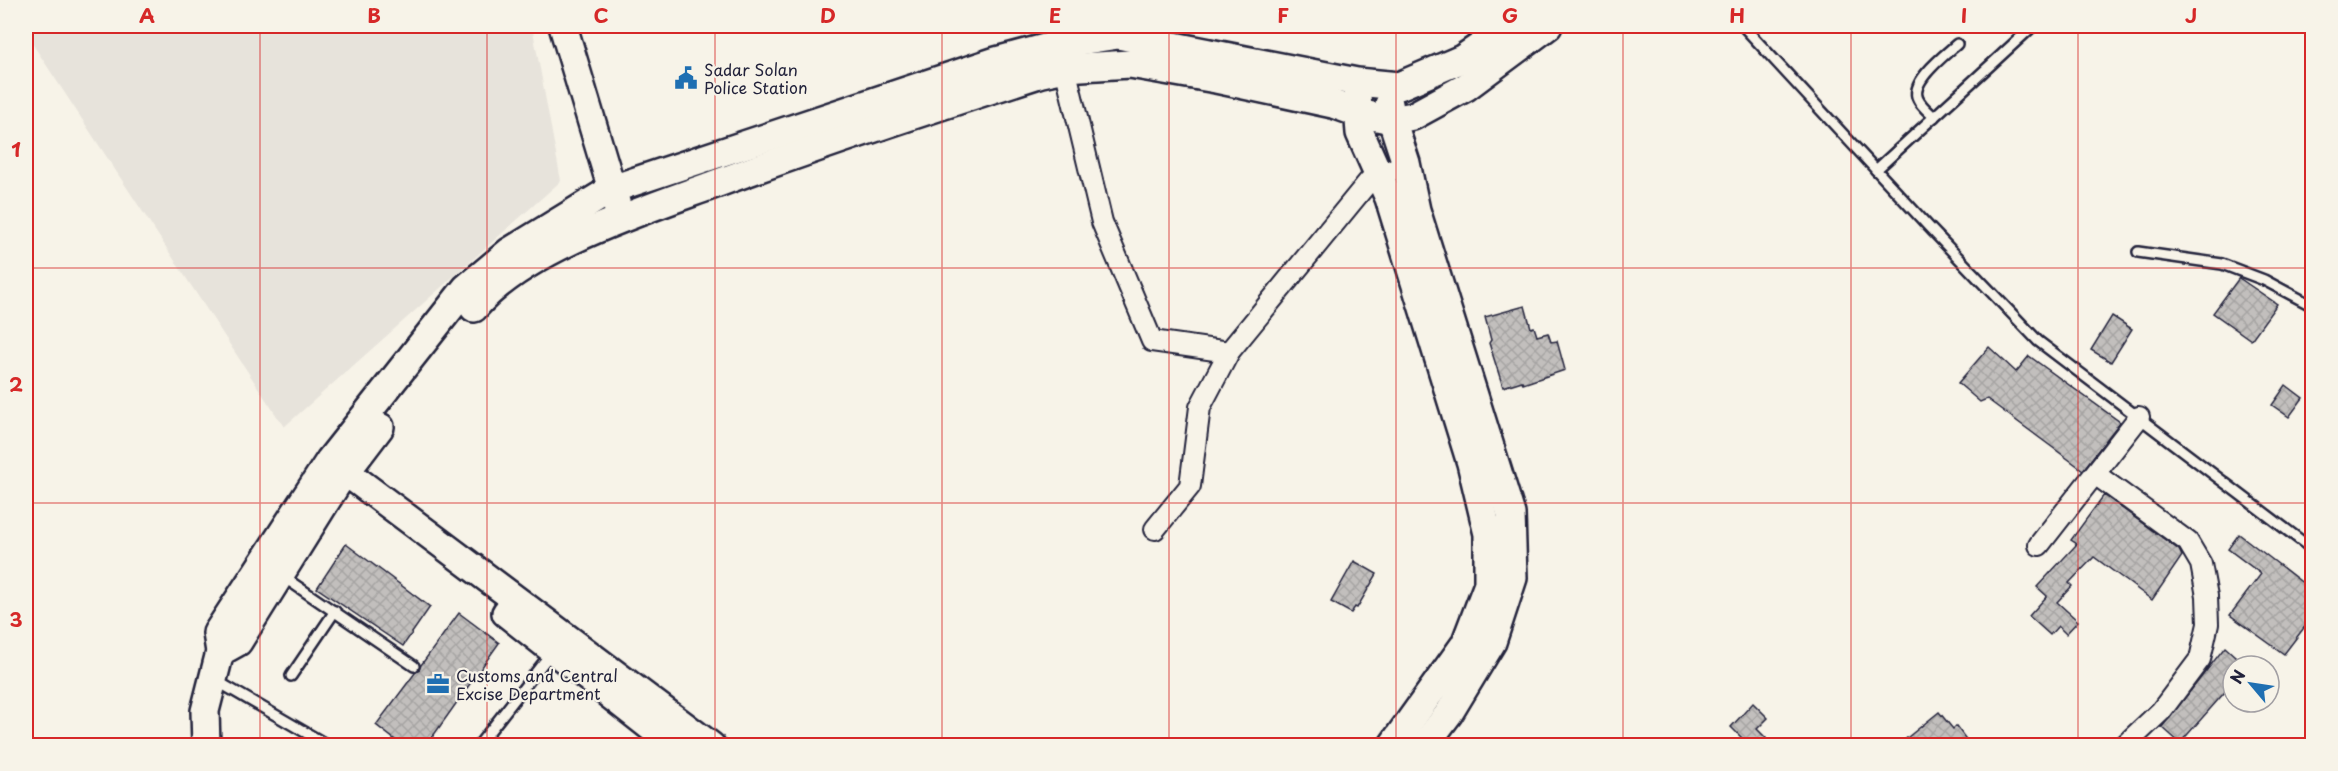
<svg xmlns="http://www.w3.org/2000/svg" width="2338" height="771" font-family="'Playpen Sans',sans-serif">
  <defs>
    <pattern id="building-cross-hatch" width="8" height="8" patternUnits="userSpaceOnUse" patternTransform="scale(1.5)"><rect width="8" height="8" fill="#c2bfbd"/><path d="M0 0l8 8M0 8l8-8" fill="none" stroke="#a6a4a3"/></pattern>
  </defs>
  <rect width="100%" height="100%" fill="#f7f3e8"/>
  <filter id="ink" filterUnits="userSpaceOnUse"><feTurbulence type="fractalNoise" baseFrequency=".0167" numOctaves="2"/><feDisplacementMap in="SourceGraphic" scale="12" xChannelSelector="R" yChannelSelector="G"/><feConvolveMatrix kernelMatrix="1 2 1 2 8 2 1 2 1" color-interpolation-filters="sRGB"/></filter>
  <g filter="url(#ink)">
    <!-- built -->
    <polygon fill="#e7e3db" points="26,26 532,26 561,181 284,427 26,34"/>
    <!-- building -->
    <g fill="url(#building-cross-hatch)" stroke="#22223b" stroke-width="1.5">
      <polygon points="2239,278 2277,304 2251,340 2213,313"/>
      <polygon points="1525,306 1531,328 1534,327 1537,336 1548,333 1551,342 1557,341 1565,370 1523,384 1522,381 1503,387 1489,343 1491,340 1485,317"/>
      <polygon points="2112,316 2132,329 2111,362 2091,350"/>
      <polygon points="1989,347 2016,372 2029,356 2120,422 2083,470 1987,399 1980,402 1958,383"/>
      <polygon points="2286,385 2303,398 2289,417 2272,405"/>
      <polygon points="2104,495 2179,550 2182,556 2152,600 2094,557 2069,583 2072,586 2057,602 2078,621 2066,634 2058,626 2050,635 2029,616 2047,596 2037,587 2077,544 2071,540"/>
      <polygon points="2239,534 2313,591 2313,616 2284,654 2230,615 2261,574 2228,549"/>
      <polygon points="346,544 430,607 403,646 317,588"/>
      <polygon points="1354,561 1377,574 1357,608 1355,607 1351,613 1331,602"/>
      <polygon points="459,613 499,643 426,746 403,746 376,725 415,673 419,670 421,665"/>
      <polygon points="2225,647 2246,666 2233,666 2233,683 2180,743 2162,727"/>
      <polygon points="1753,703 1768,718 1757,729 1766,738 1757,746 1750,746 1731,727"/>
      <polygon points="1939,712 1953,729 1956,726 1971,746 1897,746"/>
    </g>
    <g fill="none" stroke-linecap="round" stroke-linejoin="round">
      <!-- lane casing -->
      <g stroke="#22223b" stroke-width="14">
        <g id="lane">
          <polyline points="1743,26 1929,227 2038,341 2312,549"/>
          <path d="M 1934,117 C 1929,112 1921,106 1918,99 C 1909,82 1946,54 1957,44"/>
          <polyline points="1876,170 2033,26"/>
          <polyline points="2138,252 2222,264 2264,280 2311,305 2312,310"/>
          <polyline points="282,576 414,666"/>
          <polyline points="291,676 335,611"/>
          <polyline points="215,680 329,746"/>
          <polyline points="478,746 551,653"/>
        </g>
      </g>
      <!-- street casing -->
      <g stroke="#22223b" stroke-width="24">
        <g id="street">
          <polyline points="1062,55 1102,222 1152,341 1229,352"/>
          <polyline points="2095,474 2188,542 2201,564 2207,596 2208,624 2200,659 2161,711 2124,746"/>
          <polyline points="1155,529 1190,486 1200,407 1229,352 1369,181 1406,163"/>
          <polyline points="2039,545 2139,417"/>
        </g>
      </g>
      <!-- secondary casing -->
      <g stroke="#22223b" stroke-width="32">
        <g id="secondary">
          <polyline points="563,26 617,206"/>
          <polyline points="1357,96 1360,133 1389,198 1471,463 1488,534 1488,584 1465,644 1392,746"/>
          <polyline points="1389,104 1392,120 1406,163 1416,210 1511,514 1513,578 1492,642 1449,713 1424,746"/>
          <path d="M 474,308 C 524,249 638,212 710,186 C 820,145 931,109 1042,73 L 1065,68 L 1130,64 L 1216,79 L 1333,104 L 1358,113 L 1392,120 L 1413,116 L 1466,87 L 1548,26"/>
          <polyline points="331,461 711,746"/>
          <polyline points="506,613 675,746"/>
          <polyline points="220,652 238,642 336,485 380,427"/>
          <polyline points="206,746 205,711 220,652 217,633 330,460 466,288 509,252 612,189 996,61 1060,44 1118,35 1357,82 1399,86 1462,59 1510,26"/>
        </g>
      </g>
      <!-- lane -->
      <use href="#lane" stroke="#f7f3e8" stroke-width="9"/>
      <!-- street -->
      <use href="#street" stroke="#f7f3e8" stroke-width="20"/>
      <!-- secondary -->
      <use href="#secondary" stroke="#f7f3e8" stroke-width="27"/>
    </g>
  </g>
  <!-- grid -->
  <path fill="none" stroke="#d62828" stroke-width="1.5" stroke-opacity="0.55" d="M 260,26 L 260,746M 487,26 L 487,746M 715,26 L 715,746M 942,26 L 942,746M 1169,26 L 1169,746M 1396,26 L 1396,746M 1623,26 L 1623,746M 1851,26 L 1851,746M 2078,26 L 2078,746M 26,268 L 2312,268M 26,503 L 2312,503"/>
  <!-- icons -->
  <defs>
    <g id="civic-bare" transform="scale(1.8)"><path d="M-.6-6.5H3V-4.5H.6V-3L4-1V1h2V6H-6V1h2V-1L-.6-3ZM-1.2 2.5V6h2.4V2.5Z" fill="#1f6fb2" stroke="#f7f3e8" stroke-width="2.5" paint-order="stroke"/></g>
    <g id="office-bare" transform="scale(1.8)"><path d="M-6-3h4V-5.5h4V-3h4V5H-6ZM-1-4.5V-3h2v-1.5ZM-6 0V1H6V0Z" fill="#1f6fb2" stroke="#f7f3e8" stroke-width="2.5" paint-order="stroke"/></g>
  </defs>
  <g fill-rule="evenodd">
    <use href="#civic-bare" x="686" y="78"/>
    <use href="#office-bare" x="438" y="684"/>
  </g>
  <g text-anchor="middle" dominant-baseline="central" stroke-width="4.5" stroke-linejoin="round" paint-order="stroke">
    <!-- poi labels -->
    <g font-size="16" fill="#22223b" stroke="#f7f3e8" text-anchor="start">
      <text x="704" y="69">Sadar Solan<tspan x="704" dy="18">Police Station</tspan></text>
      <text x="456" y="675">Customs and Central<tspan x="456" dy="18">Excise Department</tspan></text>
    </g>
  </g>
  <!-- margin -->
  <rect width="2338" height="771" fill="none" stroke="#f7f3e8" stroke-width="66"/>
  <!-- north arrow -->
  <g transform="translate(2251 684) rotate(299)"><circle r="28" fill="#f7f3e8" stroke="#a29fa3" stroke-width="1.5"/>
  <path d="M0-4.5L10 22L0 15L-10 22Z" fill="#1f6fb2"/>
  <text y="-9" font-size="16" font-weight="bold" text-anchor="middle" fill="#22223b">N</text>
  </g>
  <rect x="33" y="33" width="2272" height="705" fill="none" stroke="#d62828" stroke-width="2"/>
  <g font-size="20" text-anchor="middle" font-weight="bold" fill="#d62828">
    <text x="147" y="23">A</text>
    <text x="374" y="23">B</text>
    <text x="601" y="23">C</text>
    <text x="828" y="23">D</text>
    <text x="1055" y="23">E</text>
    <text x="1283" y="23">F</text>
    <text x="1510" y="23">G</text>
    <text x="1737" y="23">H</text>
    <text x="1964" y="23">I</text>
    <text x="2191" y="23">J</text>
    <text x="16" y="157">1</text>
    <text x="16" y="392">2</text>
    <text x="16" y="627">3</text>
  </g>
</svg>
